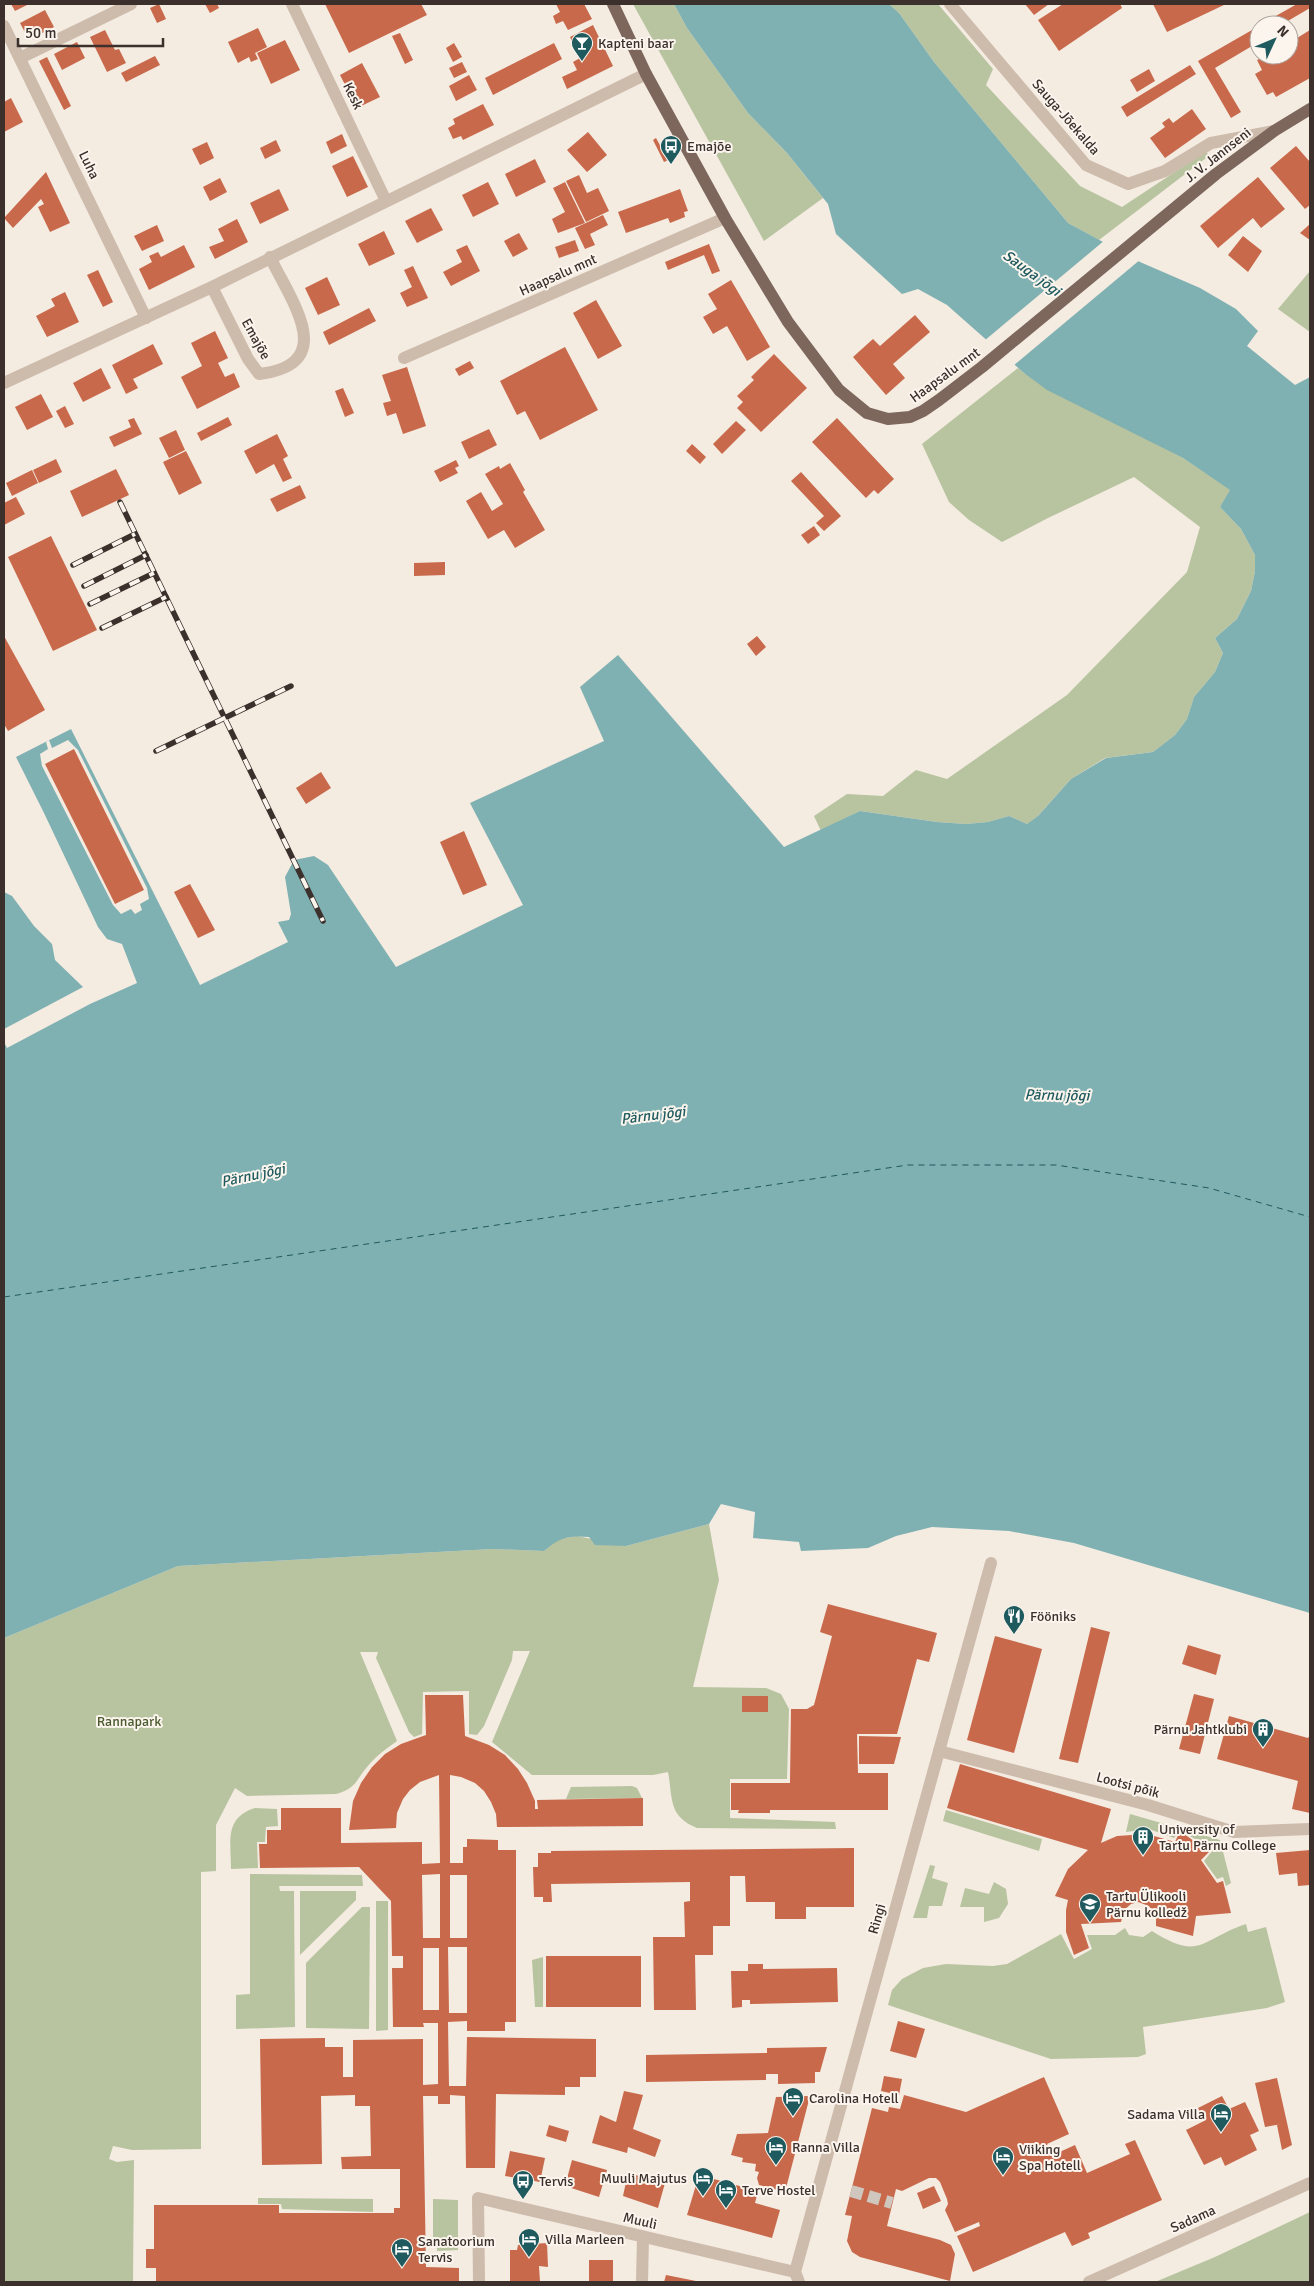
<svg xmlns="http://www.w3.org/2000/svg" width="1314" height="2286" font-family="Signika,sans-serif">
  <rect width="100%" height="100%" fill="#f4ebe1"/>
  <!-- green -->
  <g fill="#b8c4a0">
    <polygon points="633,4 674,4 687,28 748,113 787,153 823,198 764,241"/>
    <polygon points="889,4 938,4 993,69 986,85 1080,186 1122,207 1205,152 1210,155 1099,240 1068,223 934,62 899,13"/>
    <polygon points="1310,271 1310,332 1278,309"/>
    <polygon points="1018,368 1024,373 1183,458 1231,490 1220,507 1241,529 1255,555 1255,571 1251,591 1237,619 1215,638 1223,653 1215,672 1194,697 1187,719 1175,735 1153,752 1105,758 1071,779 1037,817 1027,824 1009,816 988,822 966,824 937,822 860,811 821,831 814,816 847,794 883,796 916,770 947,779 1067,695 1187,572 1200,527 1134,477 1046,519 1002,542 969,520 949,502 922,444"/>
    <path d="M 709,1524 L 719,1580 L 693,1687 L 766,1688 L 781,1694 L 789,1709 L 787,1779 L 730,1779 L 730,1818 L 835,1822 L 836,1829 L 697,1828 C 668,1816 673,1799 668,1772 L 653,1775 L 532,1775 L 492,1742 L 530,1651 L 513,1651 L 512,1660 L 484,1726 L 477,1735 L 469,1734 L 469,1691 L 423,1692 L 422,1734 L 414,1737 L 409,1732 L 376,1658 L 378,1652 L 360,1652 L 397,1741 C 387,1748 376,1756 367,1767 C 355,1781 357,1788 336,1794 L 247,1796 L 235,1788 L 216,1825 L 216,1871 L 201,1872 L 201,2149 L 132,2150 L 113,2146 L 109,2159 L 117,2162 L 134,2160 L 133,2282 L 4,2282 L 4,1638 L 178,1566 L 492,1549 L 544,1551 L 558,1539 L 577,1536 L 626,1546 Z"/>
    <polygon points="632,1786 637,1788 642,1798 566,1799 571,1787"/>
    <path d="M 255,1808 L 277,1809 L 278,1826 L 266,1827 L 265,1842 L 257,1842 L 258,1868 L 231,1869 C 231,1841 224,1818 255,1808 Z"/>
    <polygon points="946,1810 1042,1839 1039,1851 943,1821"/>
    <polygon points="1130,1814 1220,1840 1231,1883 1226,1886 1223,1877 1217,1879 1204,1861 1213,1850 1180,1830 1174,1838 1149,1829 1126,1832"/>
    <polygon points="930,1865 935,1866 932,1878 948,1883 942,1906 929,1906 927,1918 913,1918"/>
    <polygon points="250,1874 362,1875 363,1886 279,1886 280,1891 294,1891 295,2027 236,2029 236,1995 250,1994"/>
    <polygon points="994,1882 1006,1889 1008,1904 999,1918 984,1922 984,1907 960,1907 965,1888 989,1894"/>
    <polygon points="300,1891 356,1891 356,1900 300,1955"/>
    <polygon points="376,1901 388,1901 388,2030 376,2031"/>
    <polygon points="362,1907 370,1907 369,2029 306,2028 306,1963"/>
    <path d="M 1246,1924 L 1248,1932 L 1266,1927 L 1285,2002 L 1267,2008 L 1143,2027 L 1146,2054 L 1138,2057 L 1051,2059 L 888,2005 L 892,1990 L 902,1979 L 923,1968 L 946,1964 L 993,1966 L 1007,1964 L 1061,1934 L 1074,1959 L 1092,1949 L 1087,1935 L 1115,1935 L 1125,1928 L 1129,1935 L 1143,1937 L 1152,1931 C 1201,1962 1201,1939 1246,1924 Z"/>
    <polygon points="543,1957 543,2007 535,2007 532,1960"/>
    <polygon points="258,2198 373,2199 373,2212 282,2209 281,2204 258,2204"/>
    <polygon points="433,2199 458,2200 458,2250 437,2251 437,2244 433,2244"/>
    <polygon points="1310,2212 1310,2282 1155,2282 1215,2257"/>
  </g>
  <!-- water -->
  <g fill="#7fb0b2">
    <path d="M 674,4 L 889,4 L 899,13 L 934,62 L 1068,223 L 1140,262 L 1200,288 L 1236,309 L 1258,331 L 1247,346 L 1295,385 L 1310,377 L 1310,1613 L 1074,1543 L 1009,1531 L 932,1527 L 896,1536 L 868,1548 L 801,1551 L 799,1542 L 753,1538 L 755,1512 L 721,1504 L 709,1524 L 626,1546 L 595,1545 L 589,1537 C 568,1535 559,1538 544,1551 L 492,1549 L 178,1566 L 4,1638 L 4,1042 L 7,1048 L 90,1004 L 137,983 L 122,944 L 107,939 L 98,927 L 44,813 L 16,757 L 71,729 L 200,985 L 288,942 L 278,922 L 289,920 L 291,914 L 285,877 L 294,860 L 314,856 L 328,865 L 396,967 L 523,905 L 470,803 L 604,741 L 580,687 L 618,655 L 784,847 L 860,811 L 937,822 L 966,824 L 988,822 L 1009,816 L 1027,824 L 1038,816 L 1071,779 L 1106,758 L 1153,752 L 1175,735 L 1187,719 L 1194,697 L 1215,672 L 1223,653 L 1215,638 L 1237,619 L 1251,591 L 1255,571 L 1255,555 L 1241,529 L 1220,507 L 1230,490 L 1183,458 L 1047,390 L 1024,373 L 947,305 L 918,289 L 902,294 L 836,234 L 828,204 L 787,153 L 748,113 L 687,28 Z"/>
    <polygon points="4,892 12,896 34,926 52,944 55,960 83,987 4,1029"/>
  </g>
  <!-- pier -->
  <g fill="#f4ebe1">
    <polygon points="1105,240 1141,259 1013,366 984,341"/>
    <polygon points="49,740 52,748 68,740 78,750 147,888 149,899 140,904 142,910 135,914 131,909 121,914 113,905 42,766 40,754 48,749 46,742"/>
  </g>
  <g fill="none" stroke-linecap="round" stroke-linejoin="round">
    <!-- ferry -->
    <polyline stroke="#1f5a5e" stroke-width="1" stroke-dasharray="6 5" stroke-linecap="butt" points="4,1297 908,1165 1056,1165 1209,1188 1310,1217"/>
  </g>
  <!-- building -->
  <g fill="#c8694b" fill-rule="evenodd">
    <polygon points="11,4 29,4 15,11"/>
    <polygon points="159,4 166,19 157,23 150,8"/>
    <polygon points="205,4 217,4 219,8 210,13"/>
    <polygon points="325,4 421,4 427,15 349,53"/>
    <polygon points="556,4 584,4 592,19 568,30 563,21 556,24 553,16 560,12"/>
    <polygon points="1025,4 1049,4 1034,15"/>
    <polygon points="1063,4 1120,4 1122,8 1059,51 1038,20"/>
    <polygon points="1153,4 1226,4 1167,32"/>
    <polygon points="1297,4 1310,4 1310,8 1281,25 1260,25"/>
    <polygon points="45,10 54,27 29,40 20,23"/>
    <polygon points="593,25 613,66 567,89 562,77 577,70 573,62 580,58 570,37"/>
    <polygon points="1259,26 1259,38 1250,43 1252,46 1215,68 1241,112 1231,118 1198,61"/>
    <polygon points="258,28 267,47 255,53 258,59 251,62 249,57 238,63 228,42"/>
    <polygon points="105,30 115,50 119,49 126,63 107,72 90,37"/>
    <polygon points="1310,30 1310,78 1276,97 1273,92 1267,95 1255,74 1262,70 1257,60 1267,55 1289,55 1289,43"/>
    <polygon points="400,33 413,60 405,64 392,36"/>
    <polygon points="285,40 300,70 271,84 257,53"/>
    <polygon points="77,42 85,58 62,70 54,54"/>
    <polygon points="454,43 462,57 453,62 446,48"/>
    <polygon points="554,43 562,59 493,95 485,78"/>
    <polygon points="155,56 160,65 126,82 121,73"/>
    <polygon points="47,57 71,106 64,110 39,61"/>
    <polygon points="462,62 467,72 454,78 449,68"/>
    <polygon points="362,63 380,97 357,108 340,75"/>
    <polygon points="1190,65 1196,74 1127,117 1121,107"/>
    <polygon points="1149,69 1155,81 1137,92 1130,80"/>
    <polygon points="469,75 477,90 456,101 449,86"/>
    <polygon points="11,98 23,122 4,132 4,102"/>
    <polygon points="483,104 494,125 463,140 461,136 453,139 448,128 455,124 453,119"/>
    <polygon points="1192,109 1206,129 1165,158 1150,138 1165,127 1162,123 1169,118 1173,123"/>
    <polygon points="588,132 607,155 587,172 567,150"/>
    <polygon points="342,134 347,146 331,154 326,142"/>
    <polygon points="656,138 668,160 664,162 653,140"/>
    <polygon points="276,140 281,151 265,159 260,148"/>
    <polygon points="207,142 214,158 200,165 192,149"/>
    <polygon points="1296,146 1310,162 1310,205 1305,209 1270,168"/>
    <polygon points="353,156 368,187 347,197 332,166"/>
    <polygon points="535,159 546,182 516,197 505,174"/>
    <polygon points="46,172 70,223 50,232 38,207 44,204 41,199 13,228 4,218"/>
    <polygon points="579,175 587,193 598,188 609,211 586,222 566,181"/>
    <polygon points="1258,177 1285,209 1261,228 1253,218 1218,248 1200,226"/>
    <polygon points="220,178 227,192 210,201 203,187"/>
    <polygon points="488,182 499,204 473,217 462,195"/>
    <polygon points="565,182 585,223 558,233 552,219 565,212 553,188"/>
    <polygon points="279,189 289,210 260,224 250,203"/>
    <polygon points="680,189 688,211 684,212 685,217 670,223 668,218 626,233 618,212"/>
    <polygon points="431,208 443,230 417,243 405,221"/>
    <polygon points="603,215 608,225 590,234 595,245 585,249 575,228"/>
    <polygon points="237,219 248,242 215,259 209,247 224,241 218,229"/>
    <polygon points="1310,224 1310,240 1300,233"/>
    <polygon points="157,225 164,241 142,251 134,236"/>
    <polygon points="384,231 395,254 369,266 358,244"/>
    <polygon points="519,233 528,249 513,257 504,241"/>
    <polygon points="1243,236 1262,251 1248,272 1228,255"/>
    <polygon points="575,240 579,251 559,258 555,247"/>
    <polygon points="709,244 720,271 712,274 704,255 668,270 665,262"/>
    <polygon points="184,245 195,267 149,290 139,269 152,262 149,256 158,252 161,257"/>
    <polygon points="467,245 480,271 451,286 443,272 462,262 456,250"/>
    <polygon points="413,266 428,298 407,307 400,293 412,287 404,270"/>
    <polygon points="98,270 113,302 103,307 87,275"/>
    <polygon points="327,277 340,305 318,315 305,288"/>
    <polygon points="731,280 770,347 747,361 727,326 713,334 703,317 717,309 708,294"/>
    <polygon points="65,292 79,322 47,337 36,316 55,306 51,299"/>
    <polygon points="596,300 622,346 598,359 573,313"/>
    <polygon points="369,308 376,321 329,345 323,332"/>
    <polygon points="915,315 930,332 893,364 905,378 886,395 853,357 873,339 880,346"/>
    <polygon points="215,331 228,358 218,363 225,377 234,373 240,387 197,409 181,377 202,366 191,343"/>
    <polygon points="153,344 163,364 133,379 138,388 126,394 112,365"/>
    <polygon points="565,347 598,410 540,440 525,411 517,415 500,381"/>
    <polygon points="774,354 807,388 761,432 737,408 743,402 737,396 754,380 751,377"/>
    <polygon points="470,361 474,368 459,376 455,369"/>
    <polygon points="407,367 426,426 403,434 396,413 387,416 383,403 391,401 382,375"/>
    <polygon points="101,368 111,388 83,402 73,383"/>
    <polygon points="343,388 354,413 345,417 335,391"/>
    <polygon points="41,394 53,417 27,430 15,407"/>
    <polygon points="65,406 74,424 65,428 56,411"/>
    <polygon points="228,417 232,425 201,441 197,433"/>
    <polygon points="134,418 142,434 114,447 109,437 131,427 128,420"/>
    <polygon points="837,418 894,479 878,494 874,490 866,498 812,442"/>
    <polygon points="736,421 746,430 722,454 713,444"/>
    <polygon points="489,429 497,445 469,459 461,442"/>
    <polygon points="176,430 185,450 169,458 159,438"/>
    <polygon points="277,434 288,456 283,459 292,478 283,482 274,464 256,474 244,451"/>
    <polygon points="692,444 706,457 700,464 686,451"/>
    <polygon points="186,451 202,483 179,495 163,462"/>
    <polygon points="56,459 62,472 39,483 33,470"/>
    <polygon points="456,460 459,466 455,468 458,473 440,482 434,471"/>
    <polygon points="510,463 525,490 523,492 545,530 515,548 504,530 488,539 466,501 481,492 492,511 503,504 485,474 499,466 500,469"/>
    <polygon points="116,469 129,495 82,517 70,491"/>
    <polygon points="32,470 38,483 12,496 6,483"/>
    <polygon points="801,472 841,516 824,531 816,523 824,516 791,481"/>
    <polygon points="300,485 306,498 277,512 270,499"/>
    <polygon points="16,497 25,514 4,525 4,503"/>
    <polygon points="814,526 820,535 808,544 801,535"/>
    <polygon points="51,536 97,630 53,651 8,557"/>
    <polygon points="445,562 445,575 414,576 414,563"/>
    <polygon points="4,636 45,710 8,731 4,724"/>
    <polygon points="757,636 766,647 756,656 747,644"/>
    <polygon points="74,749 144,890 115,904 45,764"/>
    <polygon points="321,772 331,788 306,804 296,788"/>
    <polygon points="464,831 487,885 463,895 440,842"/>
    <polygon points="190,884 215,930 198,938 174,892"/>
    <polygon points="828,1604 937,1633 929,1662 917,1659 897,1734 857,1734 858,1773 888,1773 888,1810 770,1810 770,1813 738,1813 739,1810 731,1810 731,1783 790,1783 791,1709 807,1709 814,1705 832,1636 820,1632"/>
    <polygon points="1091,1627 1110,1632 1078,1763 1059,1759"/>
    <polygon points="995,1636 1042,1649 1014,1753 967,1740"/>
    <polygon points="1188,1645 1221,1655 1216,1675 1182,1664"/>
    <polygon points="1194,1694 1214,1699 1200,1754 1179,1749"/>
    <path d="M 425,1695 L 463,1695 L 465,1736 L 489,1745 L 505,1755 L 518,1769 L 527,1783 L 535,1801 L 535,1809 L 538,1809 L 537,1800 L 643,1798 L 643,1826 L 497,1827 L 496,1814 L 491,1802 L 484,1791 L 475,1783 L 461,1777 L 450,1775 L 450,1863 L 463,1863 L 463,1847 L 467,1847 L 467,1839 L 498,1840 L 498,1850 L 516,1850 L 516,2022 L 505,2022 L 505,2031 L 467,2031 L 467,2021 L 448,2022 L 449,2086 L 466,2086 L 467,2037 L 596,2039 L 596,2077 L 580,2077 L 580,2087 L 565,2087 L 565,2095 L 496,2094 L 495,2168 L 466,2168 L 465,2096 L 450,2095 L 450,2104 L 438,2104 L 438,2096 L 423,2096 L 426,2267 L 459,2268 L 459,2282 L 156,2282 L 156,2268 L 146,2268 L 146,2249 L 154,2249 L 154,2205 L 279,2205 L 279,2213 L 394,2213 L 394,2208 L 400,2208 L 400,2169 L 342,2169 L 341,2157 L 371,2156 L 370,2106 L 355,2106 L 355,2095 L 321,2096 L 322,2164 L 262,2165 L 260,2039 L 325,2038 L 325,2047 L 343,2047 L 343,2077 L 353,2077 L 353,2040 L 423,2039 L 423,2085 L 438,2084 L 438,2023 L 423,2023 L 424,2027 L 393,2027 L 392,1968 L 403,1968 L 403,1956 L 392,1956 L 391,1901 L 359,1867 L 260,1868 L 259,1844 L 267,1844 L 267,1830 L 281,1830 L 281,1808 L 341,1808 L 341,1843 L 422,1842 L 422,1864 L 440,1863 L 439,1775 L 420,1782 L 410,1790 L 403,1799 L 397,1813 L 396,1828 L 349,1830 L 353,1801 L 361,1783 L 372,1767 L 385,1754 L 401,1744 L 426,1735 ZM 440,1874 L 440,1938 L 423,1938 L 422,1875 ZM 450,1875 L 467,1875 L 467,1938 L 450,1938 ZM 448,1947 L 467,1947 L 467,2013 L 449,2013 ZM 423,1948 L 439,1948 L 439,2010 L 423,2010 Z"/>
    <rect x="742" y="1696" width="26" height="16"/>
    <polygon points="1229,1716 1308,1738 1310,1735 1310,1813 1292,1809 1298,1781 1217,1759"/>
    <polygon points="859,1736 901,1737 894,1764 859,1764"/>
    <polygon points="960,1764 1111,1809 1101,1843 1117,1836 1147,1834 1175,1842 1180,1831 1209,1852 1201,1860 1217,1883 1223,1881 1231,1913 1196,1916 1193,1936 1156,1926 1156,1917 1149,1906 1138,1902 1131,1904 1124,1910 1121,1922 1081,1924 1089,1948 1074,1955 1066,1932 1066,1910 1068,1900 1055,1896 1068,1869 1088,1850 947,1808"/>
    <polygon points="854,1848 854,1907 806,1907 806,1919 775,1919 775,1902 746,1902 745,1876 730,1876 730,1926 713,1926 713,1955 695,1955 696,2010 654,2010 653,1937 685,1937 684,1902 690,1901 690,1882 551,1884 552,1902 543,1902 543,1897 534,1897 533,1867 538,1867 538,1853 551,1853 551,1851"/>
    <polygon points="1310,1850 1310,1885 1298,1886 1297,1873 1279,1875 1276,1853"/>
    <rect x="546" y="1956" width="95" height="51"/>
    <polygon points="748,1964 763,1964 763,1969 837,1968 838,2002 750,2004 750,2000 742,2000 742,2007 732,2008 731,1971 748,1971"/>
    <polygon points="898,2021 925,2029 916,2058 890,2051"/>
    <polygon points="827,2047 820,2072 815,2072 815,2083 778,2084 778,2074 766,2074 766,2080 646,2082 646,2055 767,2053 767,2048"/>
    <polygon points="884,2076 902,2079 899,2095 881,2091"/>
    <polygon points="1044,2077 1069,2134 1047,2144 1053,2155 1075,2145 1087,2173 1130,2154 1125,2144 1135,2140 1162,2200 1088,2233 1090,2238 1072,2246 1065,2232 973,2272 957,2236 980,2226 979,2222 955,2232 945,2210 948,2204 947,2199 940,2182 936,2178 929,2178 902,2191 896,2189 887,2226 940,2240 951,2245 955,2254 950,2281 860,2257 852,2252 847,2241 852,2216 845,2215 872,2108 888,2112 889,2107 900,2109 904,2095 966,2112"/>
    <polygon points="1277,2078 1292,2145 1282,2150 1277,2125 1282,2124 1265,2127 1255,2083"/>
    <polygon points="624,2091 643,2095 633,2129 661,2140 655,2157 628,2147 627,2153 592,2143 600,2115 616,2122"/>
    <polygon points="810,2096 785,2192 759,2185 757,2178 759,2172 755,2171 756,2164 742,2162 743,2158 731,2155 737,2134 768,2133 776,2097"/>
    <polygon points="1222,2096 1229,2109 1245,2102 1259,2131 1250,2135 1257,2150 1225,2166 1221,2157 1204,2165 1186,2130 1204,2121 1198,2108"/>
    <polygon points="549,2125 569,2131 566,2142 546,2136"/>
    <polygon points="510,2151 545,2158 540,2182 505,2176"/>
    <polygon points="572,2160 607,2170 599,2197 565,2186"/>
    <polygon points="628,2173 665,2183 658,2208 623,2196"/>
    <polygon points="699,2175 758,2191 755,2203 780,2210 772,2238 687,2215"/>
    <polygon points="934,2186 941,2201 923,2209 917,2193"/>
    <polygon points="547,2243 548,2267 539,2266 540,2282 510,2282 510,2250 517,2250 518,2245"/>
    <rect x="589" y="2260" width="24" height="22"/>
    <polygon points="666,2275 696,2281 696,2282 664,2282"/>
  </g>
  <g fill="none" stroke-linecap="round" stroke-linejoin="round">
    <!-- minor-tunnel -->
    <polyline stroke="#cfc6bd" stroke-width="12" stroke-dasharray="12 6" stroke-linecap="butt" points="851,2191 892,2203"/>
    <!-- minor -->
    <g stroke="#cdbbac" stroke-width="12">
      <polyline points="292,4 386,201"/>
      <polyline points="950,4 1086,165 1128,184 1165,171 1211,143 1274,131"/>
      <polyline points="4,26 146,318"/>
      <polyline points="20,58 131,4"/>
      <path d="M 212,287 L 248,359 L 259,374 C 340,364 291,301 270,257"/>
      <polyline points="404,358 725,218"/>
      <polyline points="4,383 212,287 646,74"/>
      <polyline points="939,1751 1148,1805 1234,1832 1310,1829"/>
      <polyline points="479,2282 478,2198 795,2272"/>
      <polyline points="642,2282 643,2237"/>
      <polyline points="799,2282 795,2272 991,1563"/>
      <polyline points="1089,2282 1310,2183"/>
    </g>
    <!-- major -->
    <polyline stroke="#7d675c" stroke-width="12" points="613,4 646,74 725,218 788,322 839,390 867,413 888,419 910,417 923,411 939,400 982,367 1216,174 1274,131 1310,109"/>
    <!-- rail casing -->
    <g stroke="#3b302b" stroke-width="5.5">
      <g id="rail">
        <polyline points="120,502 323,921"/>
        <polyline points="73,565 135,534"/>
        <polyline points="84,586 146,555"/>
        <polyline points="90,604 154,573"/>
        <polyline points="102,628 166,597"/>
        <polyline points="156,751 291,686"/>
      </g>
    </g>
    <!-- rail -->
    <use href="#rail" stroke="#fbf5ee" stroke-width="4" stroke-dasharray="11" stroke-linecap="butt"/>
  </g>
  <!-- icons -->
  <defs>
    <g id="bar-pin" transform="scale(1.125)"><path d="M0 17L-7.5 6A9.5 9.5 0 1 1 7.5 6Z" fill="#1f5a5e" stroke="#fbf5ee"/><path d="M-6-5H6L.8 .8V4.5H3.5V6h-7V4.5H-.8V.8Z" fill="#fff"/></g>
    <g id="bus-pin" transform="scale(1.125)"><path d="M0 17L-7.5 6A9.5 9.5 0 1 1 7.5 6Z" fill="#1f5a5e" stroke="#fbf5ee"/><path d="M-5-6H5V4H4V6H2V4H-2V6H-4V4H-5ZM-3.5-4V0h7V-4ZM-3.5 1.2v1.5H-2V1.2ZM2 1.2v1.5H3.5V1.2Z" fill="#fff"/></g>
    <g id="restaurant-pin" transform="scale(1.125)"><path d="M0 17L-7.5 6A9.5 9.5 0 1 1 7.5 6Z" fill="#1f5a5e" stroke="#fbf5ee"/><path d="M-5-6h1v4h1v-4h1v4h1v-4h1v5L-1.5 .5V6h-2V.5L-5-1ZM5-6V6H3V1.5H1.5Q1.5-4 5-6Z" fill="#fff"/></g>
    <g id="building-pin" transform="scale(1.125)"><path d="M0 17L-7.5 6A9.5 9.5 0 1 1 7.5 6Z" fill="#1f5a5e" stroke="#fbf5ee"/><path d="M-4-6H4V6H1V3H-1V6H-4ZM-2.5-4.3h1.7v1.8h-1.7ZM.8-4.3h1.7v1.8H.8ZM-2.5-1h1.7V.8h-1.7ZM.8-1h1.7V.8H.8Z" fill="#fff"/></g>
    <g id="university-pin" transform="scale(1.125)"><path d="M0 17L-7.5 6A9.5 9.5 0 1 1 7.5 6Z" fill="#1f5a5e" stroke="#fbf5ee"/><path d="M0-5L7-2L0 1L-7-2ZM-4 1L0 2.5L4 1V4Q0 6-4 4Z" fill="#fff"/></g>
    <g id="hotel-pin" transform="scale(1.125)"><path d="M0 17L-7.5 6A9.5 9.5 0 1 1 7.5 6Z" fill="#1f5a5e" stroke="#fbf5ee"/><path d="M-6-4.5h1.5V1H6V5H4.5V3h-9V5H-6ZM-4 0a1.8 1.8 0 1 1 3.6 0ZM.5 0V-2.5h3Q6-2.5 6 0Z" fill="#fff"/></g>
  </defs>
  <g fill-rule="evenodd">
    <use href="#bar-pin" x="582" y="43"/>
    <use href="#bus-pin" x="671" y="146"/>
    <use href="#restaurant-pin" x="1014" y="1616"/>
    <use href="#building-pin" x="1263" y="1729"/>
    <use href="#building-pin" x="1143" y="1837"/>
    <use href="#university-pin" x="1090" y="1904"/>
    <use href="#hotel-pin" x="793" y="2098"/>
    <use href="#hotel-pin" x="1221" y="2114"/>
    <use href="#hotel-pin" x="776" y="2147"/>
    <use href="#hotel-pin" x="1003" y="2157"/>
    <use href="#hotel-pin" x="703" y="2178"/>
    <use href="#bus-pin" x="523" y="2181"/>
    <use href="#hotel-pin" x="726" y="2190"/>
    <use href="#hotel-pin" x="529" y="2239"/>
    <use href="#hotel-pin" x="402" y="2249"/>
  </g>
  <g text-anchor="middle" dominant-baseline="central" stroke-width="4" stroke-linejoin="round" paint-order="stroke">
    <!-- poi labels -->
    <g font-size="14" fill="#3b302b" stroke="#fbf5ee" text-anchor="start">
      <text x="598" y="43">Kapteni baar</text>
      <text x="687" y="146">Emajõe</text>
      <text x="1030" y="1616">Fööniks</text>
      <text x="1247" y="1729" text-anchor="end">Pärnu Jahtklubi</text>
      <text x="1159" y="1829">University of<tspan x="1159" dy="16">Tartu Pärnu College</tspan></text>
      <text x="1106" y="1896">Tartu Ülikooli<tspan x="1106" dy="16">Pärnu kolledž</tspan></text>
      <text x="809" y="2098">Carolina Hotell</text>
      <text x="1205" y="2114" text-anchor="end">Sadama Villa</text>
      <text x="792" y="2147">Ranna Villa</text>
      <text x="1019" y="2149">Viiking<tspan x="1019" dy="16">Spa Hotell</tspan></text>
      <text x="687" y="2178" text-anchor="end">Muuli Majutus</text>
      <text x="539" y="2181">Tervis</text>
      <text x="742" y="2190">Terve Hostel</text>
      <text x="545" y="2239">Villa Marleen</text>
      <text x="418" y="2241">Sanatoorium<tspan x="418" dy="16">Tervis</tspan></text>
    </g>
    <!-- street labels -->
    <g font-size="14" fill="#3b302b" stroke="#fbf5ee">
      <text transform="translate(353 96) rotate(64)">Kesk</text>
      <text transform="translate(1066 117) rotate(49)">Sauga-Jõekalda</text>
      <text transform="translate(1218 155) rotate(-38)">J. V. Jannseni</text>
      <text transform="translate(89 165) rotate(64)">Luha</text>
      <text transform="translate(558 275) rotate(-24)">Haapsalu mnt</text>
      <text transform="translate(256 339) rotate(61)">Emajõe</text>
      <text transform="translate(945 375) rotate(-36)">Haapsalu mnt</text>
      <text transform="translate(1128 1785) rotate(15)">Lootsi põik</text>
      <text transform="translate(877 1919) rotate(-74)">Ringi</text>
      <text transform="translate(1193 2219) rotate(-24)">Sadama</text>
      <text transform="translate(640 2221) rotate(13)">Muuli</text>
    </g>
    <!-- park labels -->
    <g font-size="14" fill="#4a5a2e" stroke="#fbf5ee">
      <text x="129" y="1721">Rannapark</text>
    </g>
    <!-- water labels -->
    <g font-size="15" font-style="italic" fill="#1f5a5e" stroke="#fbf5ee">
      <text transform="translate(1032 273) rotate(36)">Sauga jõgi</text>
      <text transform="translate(1057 1095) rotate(1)">Pärnu jõgi</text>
      <text transform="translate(653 1115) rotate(-7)">Pärnu jõgi</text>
      <text transform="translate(253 1175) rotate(-12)">Pärnu jõgi</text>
    </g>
  </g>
  <!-- border -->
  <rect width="1314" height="2286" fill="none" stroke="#3b302b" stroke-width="10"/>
  <!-- north arrow -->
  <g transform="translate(1274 40) rotate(46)"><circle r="24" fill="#fbf5ee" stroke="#aea6a0"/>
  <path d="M0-4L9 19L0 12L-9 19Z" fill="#1f5a5e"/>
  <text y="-8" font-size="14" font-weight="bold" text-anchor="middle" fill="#3b302b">N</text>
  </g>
  <!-- scale -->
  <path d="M18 38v8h145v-8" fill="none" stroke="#3b302b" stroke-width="2.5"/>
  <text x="25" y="38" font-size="15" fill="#3b302b" stroke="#fbf5ee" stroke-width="4" paint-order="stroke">50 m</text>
</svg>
